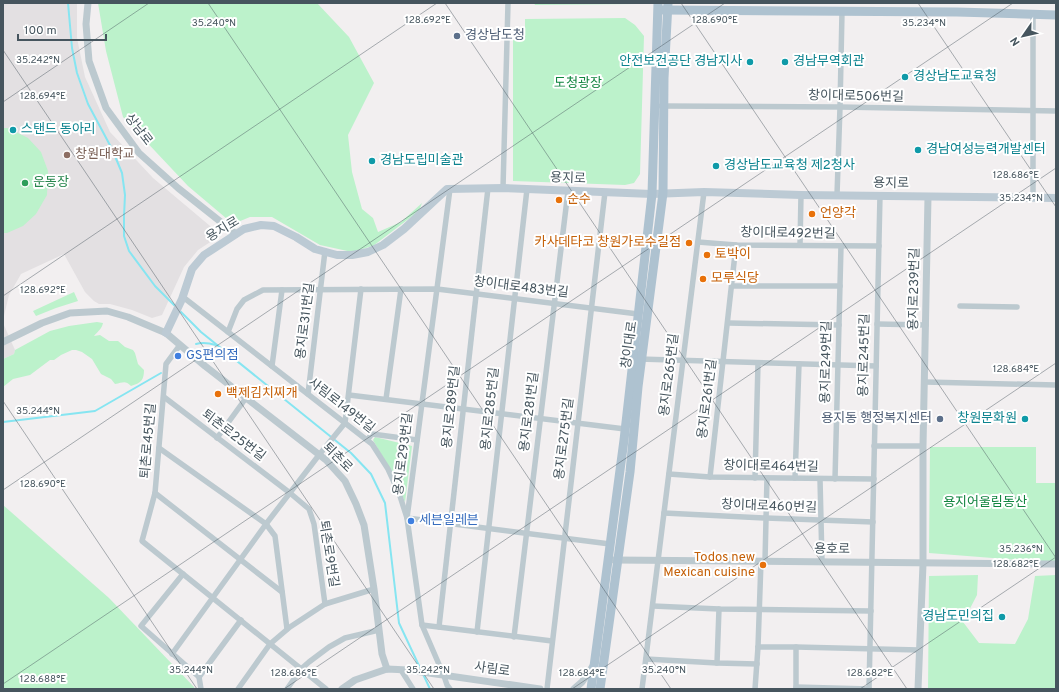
<svg xmlns="http://www.w3.org/2000/svg" width="1059" height="692" font-family="Overpass,'Noto Sans KR',sans-serif">
  <rect width="100%" height="100%" fill="#f2eff0"/>
  <!-- education -->
  <g fill="#e3e0e2">
    <polygon points="3,3 77,3 77,38 85,77 110,132 153,178 216,231 218,237 198,250 184,267 162,315 152,318 132,310 110,304 99,304 94,301 85,292 64,254 21,274 9,295 3,320"/>
    <polygon points="3,323 15,350 14,354 3,359"/>
  </g>
  <!-- green -->
  <g fill="#bcf2cb">
    <polygon points="98,3 317,3 349,37 374,83 348,135 352,172 362,209 373,218 378,232 401,222 422,203 419,211 373,246 352,252 320,245 272,217 250,217 233,224 188,186 123,117 106,51"/>
    <polygon points="534,3 638,3 638,4 535,5"/>
    <polygon points="625,18 635,25 644,36 640,174 634,183 625,185 513,181 513,38 522,36 525,33 525,19"/>
    <polygon points="3,128 8,128 28,138 41,152 48,171 47,195 36,214 23,226 7,233 3,233"/>
    <polygon points="74,292 78,301 56,308 36,316 33,311"/>
    <path d="M 97,322 L 103,323 C 102,329 97,332 94,336 L 100,335 L 109,341 L 118,341 L 125,347 L 133,350 L 135,353 L 138,364 L 144,370 C 144,380 141,383 131,386 C 125,380 123,383 115,384 L 111,379 L 101,374 L 92,359 L 82,352 L 76,350 L 72,350 L 61,355 L 54,360 L 50,360 L 30,375 L 13,379 L 3,387 L 3,359 L 14,354 L 15,350 L 50,331 L 69,326 Z"/>
    <polygon points="375,437 412,446 405,502 392,473 373,440"/>
    <polygon points="930,447 1036,447 1036,483 1056,483 1056,563 929,553"/>
    <polygon points="3,505 109,598 194,687 195,689 3,689"/>
    <polygon points="978,575 977,595 963,622 979,643 1015,644 1028,619 1035,576 1056,575 1056,689 928,689 929,576"/>
  </g>
  <g fill="none" stroke-linecap="round" stroke-linejoin="round">
    <!-- stream -->
    <g stroke="#86e5f1" stroke-width="2">
      <polyline points="68,3 72,48 77,73 88,104 112,149 122,173 125,195 124,216 124,236 129,251 155,286 176,307"/>
      <polyline points="179,310 201,332 351,453 371,474 385,503 399,623 421,670"/>
      <path d="M 196,344 C 203,342 209,343 216,345"/>
      <polyline points="3,422 95,411 161,373"/>
      <polyline points="423,674 430,689"/>
    </g>
    <!-- minor -->
    <g stroke="#bcc9cf" stroke-width="5.5">
      <polyline points="1033,15 1033,198"/>
      <polyline points="661,106 840,107 1056,111"/>
      <polyline points="503,188 508,3"/>
      <polyline points="450,189 407,518 610,544"/>
      <polyline points="837,195 840,107 842,12"/>
      <polyline points="698,242 736,245 879,246"/>
      <polyline points="800,245 801,195"/>
      <polyline points="732,286 840,286"/>
      <polyline points="183,297 372,444 388,469 399,493 407,518 422,625 444,676 447,685 450,689"/>
      <polyline points="960,306 1017,307"/>
      <polyline points="728,323 839,325"/>
      <polyline points="877,324 926,325"/>
      <polyline points="228,332 237,309 244,300 263,290 437,289 638,314"/>
      <polyline points="180,345 166,364 155,493 142,541 326,689"/>
      <polyline points="639,359 876,366"/>
      <polyline points="272,366 282,290"/>
      <polyline points="925,382 1056,385"/>
      <polyline points="308,394 325,251"/>
      <polyline points="349,395 625,429"/>
      <polyline points="164,397 290,493 309,509 314,524 325,604"/>
      <polyline points="386,399 401,289"/>
      <polyline points="217,438 246,398"/>
      <polyline points="367,440 372,434 417,440"/>
      <polyline points="874,446 923,446"/>
      <polyline points="159,448 266,524 275,536 287,629"/>
      <polyline points="669,474 710,477 874,479"/>
      <polyline points="710,477 736,245"/>
      <polyline points="755,478 758,363"/>
      <polyline points="795,478 799,364"/>
      <polyline points="820,479 822,562"/>
      <polyline points="835,479 841,246"/>
      <polyline points="155,493 282,592"/>
      <polyline points="664,513 766,518 873,522"/>
      <polyline points="765,561 767,478"/>
      <polyline points="183,574 141,626 199,677 201,689"/>
      <polyline points="653,606 719,609 871,611"/>
      <polyline points="422,625 552,641"/>
      <polyline points="439,627 488,188"/>
      <polyline points="477,632 527,189"/>
      <polyline points="514,637 568,191"/>
      <polyline points="758,647 796,647 919,650"/>
      <polyline points="172,654 266,524 319,455 345,423 361,289"/>
      <polyline points="646,659 717,663 757,664"/>
      <polyline points="717,663 719,609"/>
      <polyline points="401,670 413,689"/>
      <polyline points="199,677 241,620"/>
      <polyline points="796,687 869,689"/>
      <polyline points="238,689 270,644 290,627 325,604 374,589"/>
      <polyline points="287,689 301,669 309,662 329,647 345,638 379,630"/>
      <polyline points="547,689 605,192"/>
      <polyline points="642,689 704,192"/>
      <polyline points="755,689 758,647 761,561"/>
      <polyline points="796,689 796,647"/>
      <polyline points="869,689 880,195"/>
    </g>
    <!-- tertiary -->
    <g stroke="#bcc9cf" stroke-width="7">
      <polyline points="88,3 86,24 89,61 106,108 139,153 178,188 236,234"/>
      <polyline points="3,342 42,323 70,313 107,311 128,317 166,333 205,366 326,460 345,481 356,504 364,525 374,589 382,654 387,669"/>
      <path d="M 614,560 C 762,561 909,564 1056,564"/>
      <polyline points="342,689 355,680 387,669 408,670 540,689"/>
      <polyline points="574,689 582,682 593,666"/>
      <polyline points="918,689 923,564 923,446 928,197"/>
    </g>
    <!-- secondary -->
    <polyline stroke="#bccad4" stroke-width="8" points="166,333 182,299 192,269 204,255 244,229 261,225 274,226 296,237 315,249 337,255 352,255 368,252 383,245 404,229 447,189 503,188 652,194 704,192 801,195 1056,198"/>
    <!-- primary -->
    <g stroke="#aec2d0" stroke-width="9">
      <polyline points="663,10 957,12 1056,15"/>
      <polyline points="591,689 624,440 652,194 658,3"/>
      <polyline points="600,689 630,472 638,387 663,193 664,78 668,3"/>
    </g>
  </g>
  <!-- ticks -->
  <path fill="none" stroke="#46555e" stroke-width="1" stroke-opacity="0.45" d="M 208,3 L 671,689M 445,3 L 907,689M 681,3 L 1056,558M 918,3 L 1056,207M 3,50 L 434,689M 3,102 L 149,3M 3,296 L 437,3M 3,401 L 197,689M 3,490 L 725,3M 3,684 L 1013,3M 284,689 L 1056,168M 572,689 L 1056,363M 860,689 L 1056,557"/>
  <!-- markers -->
  <g fill="#5c6f8a" stroke="#fff" stroke-width="1.5">
    <circle cx="457" cy="36" r="4"/>
    <circle cx="940" cy="419" r="4"/>
  </g>
  <g fill="#0f9aa8" stroke="#fff" stroke-width="1.5">
    <circle cx="750" cy="62" r="4"/>
    <circle cx="785" cy="62" r="4"/>
    <circle cx="905" cy="77" r="4"/>
    <circle cx="13" cy="130" r="4"/>
    <circle cx="918" cy="150" r="4"/>
    <circle cx="372" cy="161" r="4"/>
    <circle cx="716" cy="166" r="4"/>
    <circle cx="1025" cy="419" r="4"/>
    <circle cx="1002" cy="617" r="4"/>
  </g>
  <circle fill="#8d6e63" stroke="#fff" stroke-width="1.5" cx="67" cy="155" r="4"/>
  <circle fill="#2e9e5b" stroke="#fff" stroke-width="1.5" cx="25" cy="183" r="4"/>
  <g fill="#e8710a" stroke="#fff" stroke-width="1.5">
    <circle cx="559" cy="200" r="4"/>
    <circle cx="812" cy="214" r="4"/>
    <circle cx="689" cy="243" r="4"/>
    <circle cx="707" cy="255" r="4"/>
    <circle cx="703" cy="279" r="4"/>
    <circle cx="218" cy="394" r="4"/>
    <circle cx="763" cy="565" r="4"/>
  </g>
  <g fill="#3f7fe0" stroke="#fff" stroke-width="1.5">
    <circle cx="178" cy="356" r="4"/>
    <circle cx="411" cy="521" r="4"/>
  </g>
  <g text-anchor="middle" dominant-baseline="central" stroke-width="4" stroke-linejoin="round" paint-order="stroke">
    <!-- service labels -->
    <g font-size="13" fill="#4e5e75" stroke="#fff" text-anchor="start">
      <text x="465" y="36">경상남도청</text>
      <text x="932" y="419" text-anchor="end">용지동 행정복지센터</text>
    </g>
    <!-- culture labels -->
    <g font-size="13" fill="#0d838f" stroke="#fff" text-anchor="start">
      <text x="742" y="62" text-anchor="end">안전보건공단 경남지사</text>
      <text x="793" y="62">경남무역회관</text>
      <text x="913" y="77">경상남도교육청</text>
      <text x="21" y="130">스탠드 동아리</text>
      <text x="926" y="150">경남여성능력개발센터</text>
      <text x="380" y="161">경남도립미술관</text>
      <text x="724" y="166">경상남도교육청 제2청사</text>
      <text x="1017" y="419" text-anchor="end">창원문화원</text>
      <text x="994" y="617" text-anchor="end">경남도민의집</text>
    </g>
    <!-- park labels -->
    <g font-size="13" fill="#128540" stroke="#fff">
      <text x="578" y="84">도청광장</text>
      <text x="985" y="503">용지어울림동산</text>
    </g>
    <!-- street labels -->
    <g font-size="13" fill="#46555e" stroke="#fff">
      <text transform="translate(856 97) rotate(1)">창이대로506번길</text>
      <text transform="translate(138 130) rotate(52)">상남로</text>
      <text transform="translate(568 179) rotate(2)">용지로</text>
      <text transform="translate(891 184) rotate(1)">용지로</text>
      <text transform="translate(223 230) rotate(-31)">용지로</text>
      <text transform="translate(788 234) rotate(1)">창이대로492번길</text>
      <text transform="translate(521 288) rotate(7)">창이대로483번길</text>
      <text transform="translate(915 289) rotate(-89)">용지로239번길</text>
      <text transform="translate(306 321) rotate(-83)">용지로311번길</text>
      <text transform="translate(630 345) rotate(-82)">창이대로</text>
      <text transform="translate(865 355) rotate(-89)">용지로245번길</text>
      <text transform="translate(827 362) rotate(-89)">용지로249번길</text>
      <text transform="translate(670 375) rotate(-83)">용지로265번길</text>
      <text transform="translate(708 399) rotate(-83)">용지로261번길</text>
      <text transform="translate(341 406) rotate(38)">사림로149번길</text>
      <text transform="translate(452 407) rotate(-84)">용지로289번길</text>
      <text transform="translate(491 409) rotate(-84)">용지로285번길</text>
      <text transform="translate(530 412) rotate(-83)">용지로281번길</text>
      <text transform="translate(233 436) rotate(37)">퇴촌로25번길</text>
      <text transform="translate(565 439) rotate(-83)">용지로275번길</text>
      <text transform="translate(149 441) rotate(-85)">퇴촌로45번길</text>
      <text transform="translate(404 454) rotate(-83)">용지로293번길</text>
      <text transform="translate(337 458) rotate(45)">퇴촌로</text>
      <text transform="translate(771 467) rotate(1)">창이대로464번길</text>
      <text transform="translate(769 507) rotate(2)">창이대로460번길</text>
      <text transform="translate(832 550) rotate(1)">용호로</text>
      <text transform="translate(328 554) rotate(81)">퇴촌로9번길</text>
      <text transform="translate(492 670) rotate(8)">사림로</text>
    </g>
    <!-- education labels -->
    <g font-size="13" fill="#785e54" stroke="#fff" text-anchor="start">
      <text x="75" y="155">창원대학교</text>
    </g>
    <!-- leisure labels -->
    <g font-size="13" fill="#27864d" stroke="#fff" text-anchor="start">
      <text x="33" y="183">운동장</text>
    </g>
    <!-- food labels -->
    <g font-size="13" fill="#c56008" stroke="#fff" text-anchor="start">
      <text x="567" y="200">순수</text>
      <text x="820" y="214">언양각</text>
      <text x="681" y="243" text-anchor="end">카사데타코 창원가로수길점</text>
      <text x="715" y="255">토박이</text>
      <text x="711" y="279">모루식당</text>
      <text x="226" y="394">백제김치찌개</text>
      <text x="755" y="558" text-anchor="end">Todos new<tspan x="755" dy="15">Mexican cuisine</tspan></text>
    </g>
    <!-- shop labels -->
    <g font-size="13" fill="#366cbe" stroke="#fff" text-anchor="start">
      <text x="186" y="356">GS편의점</text>
      <text x="419" y="521">세븐일레븐</text>
    </g>
  </g>
  <g font-size="10" text-anchor="middle" fill="#46555e" stroke="#fff" stroke-width="4" stroke-linejoin="round" paint-order="stroke">
    <text x="428" y="23">128.692°E</text>
    <text x="715" y="23">128.690°E</text>
    <text x="214" y="26">35.240°N</text>
    <text x="924" y="26">35.234°N</text>
    <text x="38" y="63">35.242°N</text>
    <text x="43" y="99">128.694°E</text>
    <text x="1016" y="178">128.686°E</text>
    <text x="1021" y="201">35.234°N</text>
    <text x="43" y="293">128.692°E</text>
    <text x="1016" y="372">128.684°E</text>
    <text x="38" y="414">35.244°N</text>
    <text x="43" y="487">128.690°E</text>
    <text x="1021" y="552">35.236°N</text>
    <text x="1016" y="567">128.682°E</text>
    <text x="191" y="673">35.244°N</text>
    <text x="428" y="673">35.242°N</text>
    <text x="664" y="673">35.240°N</text>
    <text x="294" y="676">128.686°E</text>
    <text x="582" y="676">128.684°E</text>
    <text x="870" y="676">128.682°E</text>
    <text x="43" y="682">128.688°E</text>
  </g>
  <!-- border -->
  <rect width="1059" height="692" fill="none" stroke="#46555e" stroke-width="8"/>
  <!-- north arrow -->
  <g transform="translate(1023 36) rotate(236)" stroke="#ffffff" stroke-width="3" paint-order="stroke">
  <path d="M0-3L7 15L0 10L-7 15Z" fill="#46555e"/>
  <text y="-6" font-size="11" font-weight="bold" text-anchor="middle" fill="#46555e">N</text>
  </g>
  <!-- scale -->
  <path d="M18 34v6h88v-6" fill="none" stroke="#46555e" stroke-width="2"/>
  <text x="24" y="34" font-size="12" fill="#46555e" stroke="#ffffff" stroke-width="3" paint-order="stroke">100 m</text>
</svg>
